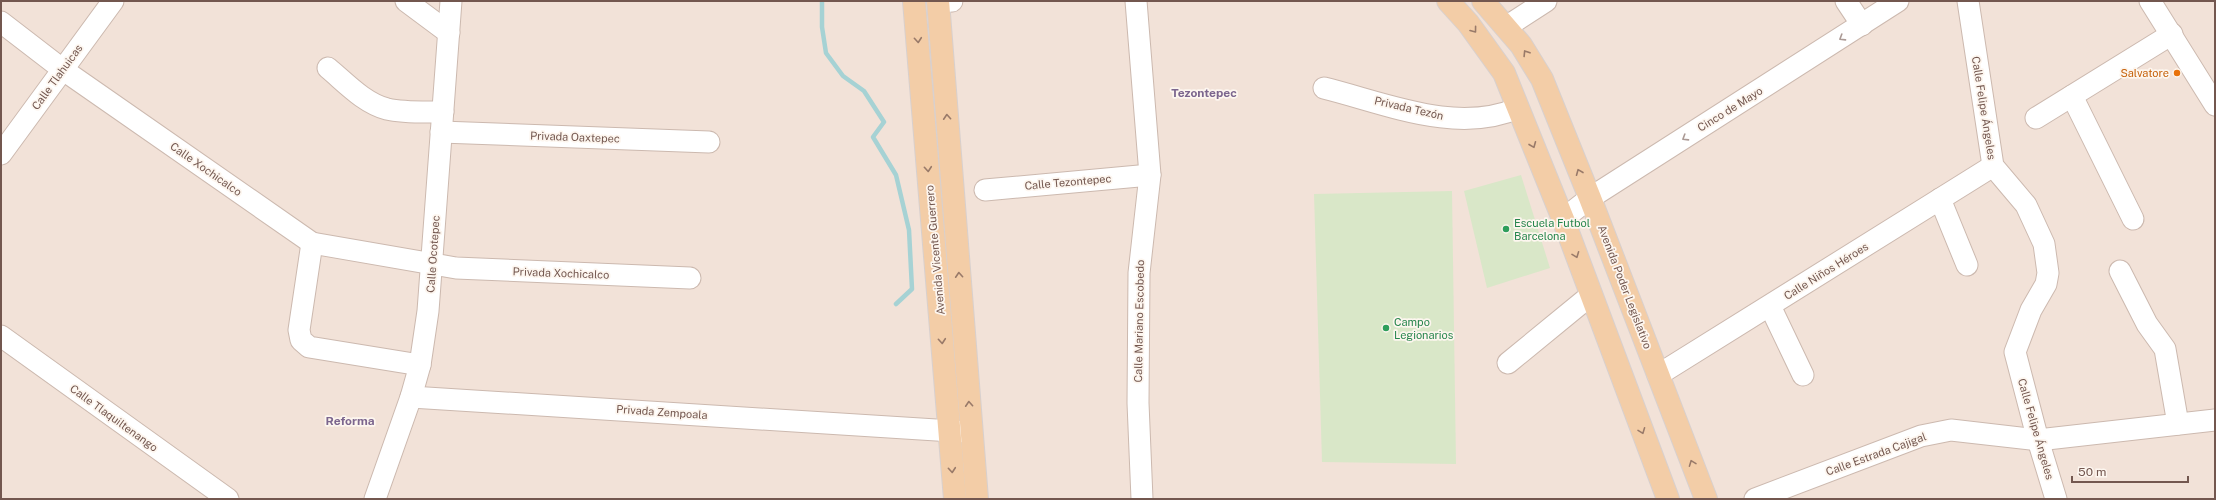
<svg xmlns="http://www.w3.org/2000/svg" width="2216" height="500" font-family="'Public Sans',sans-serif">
  <rect width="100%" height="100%" fill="#fbf1e9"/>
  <!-- residential -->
  <rect fill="#f2e2d8" x="1" y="1" width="2214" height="498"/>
  <!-- green -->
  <g fill="#d9e7c8">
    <polygon points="1521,175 1550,268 1487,288 1464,191"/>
    <polygon points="1452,191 1456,464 1322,462 1314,194"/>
  </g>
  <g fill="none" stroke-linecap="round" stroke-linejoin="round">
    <!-- stream -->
    <polyline stroke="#a6d2d4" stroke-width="4.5" points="822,1 822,27 826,53 843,76 864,91 884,122 873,137 896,175 909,230 912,289 896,304"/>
    <!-- minor casing -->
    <g stroke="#ccb9af" stroke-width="23">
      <g id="minor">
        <polyline points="406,1 449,33"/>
        <polyline points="1136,1 1150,175 1139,273 1138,403 1142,499"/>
        <polyline points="1846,1 1862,25"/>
        <polyline points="1968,1 1993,166 2026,205 2044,244 2048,273 2046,284 2031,310 2015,352 2038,440 2056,499"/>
        <polyline points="2150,1 2215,105"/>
        <polyline points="938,2 952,1"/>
        <polyline points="1,22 62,69 312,243 456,268 690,278"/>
        <polyline points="1506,27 1546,1"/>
        <path d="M 328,68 C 346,83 364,103 387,109 C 404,113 425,112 443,112"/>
        <path d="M 1324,88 C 1385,103 1457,135 1518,108"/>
        <polyline points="2072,96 2133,219"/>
        <polyline points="2036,118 2172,34"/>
        <polyline points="441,132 709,142"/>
        <polyline points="1,154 113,1"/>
        <polyline points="985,190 1150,175"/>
        <polyline points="1940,199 1967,265"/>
        <polyline points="1563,219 1590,198 1898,1"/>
        <polyline points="312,243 299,330 301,340 309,347 420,365"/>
        <polyline points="2120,271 2147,324 2165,349 2178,424"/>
        <polyline points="1770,306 1803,375"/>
        <polyline points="1,336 228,499"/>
        <polyline points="1508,363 1591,295"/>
        <polyline points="1658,375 1993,166"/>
        <polyline points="411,397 968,432"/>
        <polyline points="375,499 411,397 420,365 428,311 451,1"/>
        <polyline points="1755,499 1921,436 1951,430 2038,440 2215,420"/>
      </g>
    </g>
    <!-- major casing -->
    <g stroke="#d8d0ce" stroke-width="24">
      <g id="major">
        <polyline points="914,1 955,499"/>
        <polyline points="938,1 977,499"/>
        <polyline points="1448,1 1468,23 1504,73 1563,219 1668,499"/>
        <polyline points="1483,1 1521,45 1542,79 1590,198 1706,499"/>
      </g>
    </g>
    <!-- minor -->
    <use href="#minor" stroke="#fff" stroke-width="21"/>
    <!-- major -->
    <use href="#major" stroke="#f3cda7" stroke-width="22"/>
  </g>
  <!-- one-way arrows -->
  <defs><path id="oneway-chevron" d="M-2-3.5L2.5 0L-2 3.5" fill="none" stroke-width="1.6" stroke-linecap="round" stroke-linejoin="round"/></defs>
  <g stroke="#997a69">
    <use href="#oneway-chevron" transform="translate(1474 30) rotate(53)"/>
    <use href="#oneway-chevron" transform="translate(918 40) rotate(85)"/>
    <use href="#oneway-chevron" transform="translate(1526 53) rotate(-122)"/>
    <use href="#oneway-chevron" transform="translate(947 117) rotate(-94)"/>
    <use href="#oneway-chevron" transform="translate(1533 145) rotate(68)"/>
    <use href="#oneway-chevron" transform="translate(928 169) rotate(85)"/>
    <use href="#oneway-chevron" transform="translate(1579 172) rotate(-112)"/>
    <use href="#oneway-chevron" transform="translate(1576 255) rotate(69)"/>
    <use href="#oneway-chevron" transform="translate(959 275) rotate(-94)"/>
    <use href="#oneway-chevron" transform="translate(942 341) rotate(85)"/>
    <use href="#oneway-chevron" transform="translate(969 404) rotate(-94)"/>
    <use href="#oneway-chevron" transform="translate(1642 431) rotate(69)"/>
    <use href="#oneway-chevron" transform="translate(1692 463) rotate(-111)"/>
    <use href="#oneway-chevron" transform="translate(952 470) rotate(85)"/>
  </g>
  <g stroke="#ab9a95">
    <use href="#oneway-chevron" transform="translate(1842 38) rotate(148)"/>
    <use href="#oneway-chevron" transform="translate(1685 138) rotate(148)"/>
  </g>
  <!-- markers -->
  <circle fill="#e8710a" stroke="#fdf6ef" stroke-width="1.5" cx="2177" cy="73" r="4"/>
  <g fill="#2e9e5b" stroke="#fdf6ef" stroke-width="1.5">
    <circle cx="1506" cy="229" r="4"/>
    <circle cx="1386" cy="328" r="4"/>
  </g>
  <g text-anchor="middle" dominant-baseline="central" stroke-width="3.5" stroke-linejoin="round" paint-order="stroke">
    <!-- food labels -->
    <g font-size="11" fill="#c56008" stroke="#fdf6ef" text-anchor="end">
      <text x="2169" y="73">Salvatore</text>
    </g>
    <!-- street labels -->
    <g font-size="11" fill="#73574f" stroke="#fdf6ef">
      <text transform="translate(57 77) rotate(-54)">Calle Tlahuicas</text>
      <text transform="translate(1409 108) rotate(13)">Privada Tezón</text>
      <text transform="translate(1984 108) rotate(81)">Calle Felipe Ángeles</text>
      <text transform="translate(1730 109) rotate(-32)">Cinco de Mayo</text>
      <text transform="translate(575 137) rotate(2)">Privada Oaxtepec</text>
      <text transform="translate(206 169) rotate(35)">Calle Xochicalco</text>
      <text transform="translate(1068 182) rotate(-5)">Calle Tezontepec</text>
      <text transform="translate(935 250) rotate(-95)">Avenida Vicente Guerrero</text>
      <text transform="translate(433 254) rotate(-86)">Calle Ocotepec</text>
      <text transform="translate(1826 271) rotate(-32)">Calle Niños Héroes</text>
      <text transform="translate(561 273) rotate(2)">Privada Xochicalco</text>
      <text transform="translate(1625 287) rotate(69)">Avenida Poder Legislativo</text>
      <text transform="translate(1139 321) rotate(-89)">Calle Mariano Escobedo</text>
      <text transform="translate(662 412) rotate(4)">Privada Zempoala</text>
      <text transform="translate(114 418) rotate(36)">Calle Tlaquiltenango</text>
      <text transform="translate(2036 429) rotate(74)">Calle Felipe Ángeles</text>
      <text transform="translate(1876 454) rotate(-20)">Calle Estrada Cajigal</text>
    </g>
    <!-- leisure labels -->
    <g font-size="11" fill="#27864d" stroke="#fdf6ef" text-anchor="start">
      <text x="1514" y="223">Escuela Futbol<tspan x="1514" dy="13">Barcelona</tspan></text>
      <text x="1394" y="322">Campo<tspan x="1394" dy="13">Legionarios</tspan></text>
    </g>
    <!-- neighbourhood labels -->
    <g font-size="12" font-weight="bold" fill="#7c668e" stroke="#fdf6ef">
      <text x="1204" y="93">Tezontepec</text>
      <text x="350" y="421">Reforma</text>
    </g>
  </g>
  <!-- border -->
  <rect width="2216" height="500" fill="none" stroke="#73574f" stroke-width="4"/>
  <!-- scale -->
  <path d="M2072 476v6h116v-6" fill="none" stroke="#73574f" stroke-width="2"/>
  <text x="2078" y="476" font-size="12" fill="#73574f" stroke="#fdf6ef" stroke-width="3" paint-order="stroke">50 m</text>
</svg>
